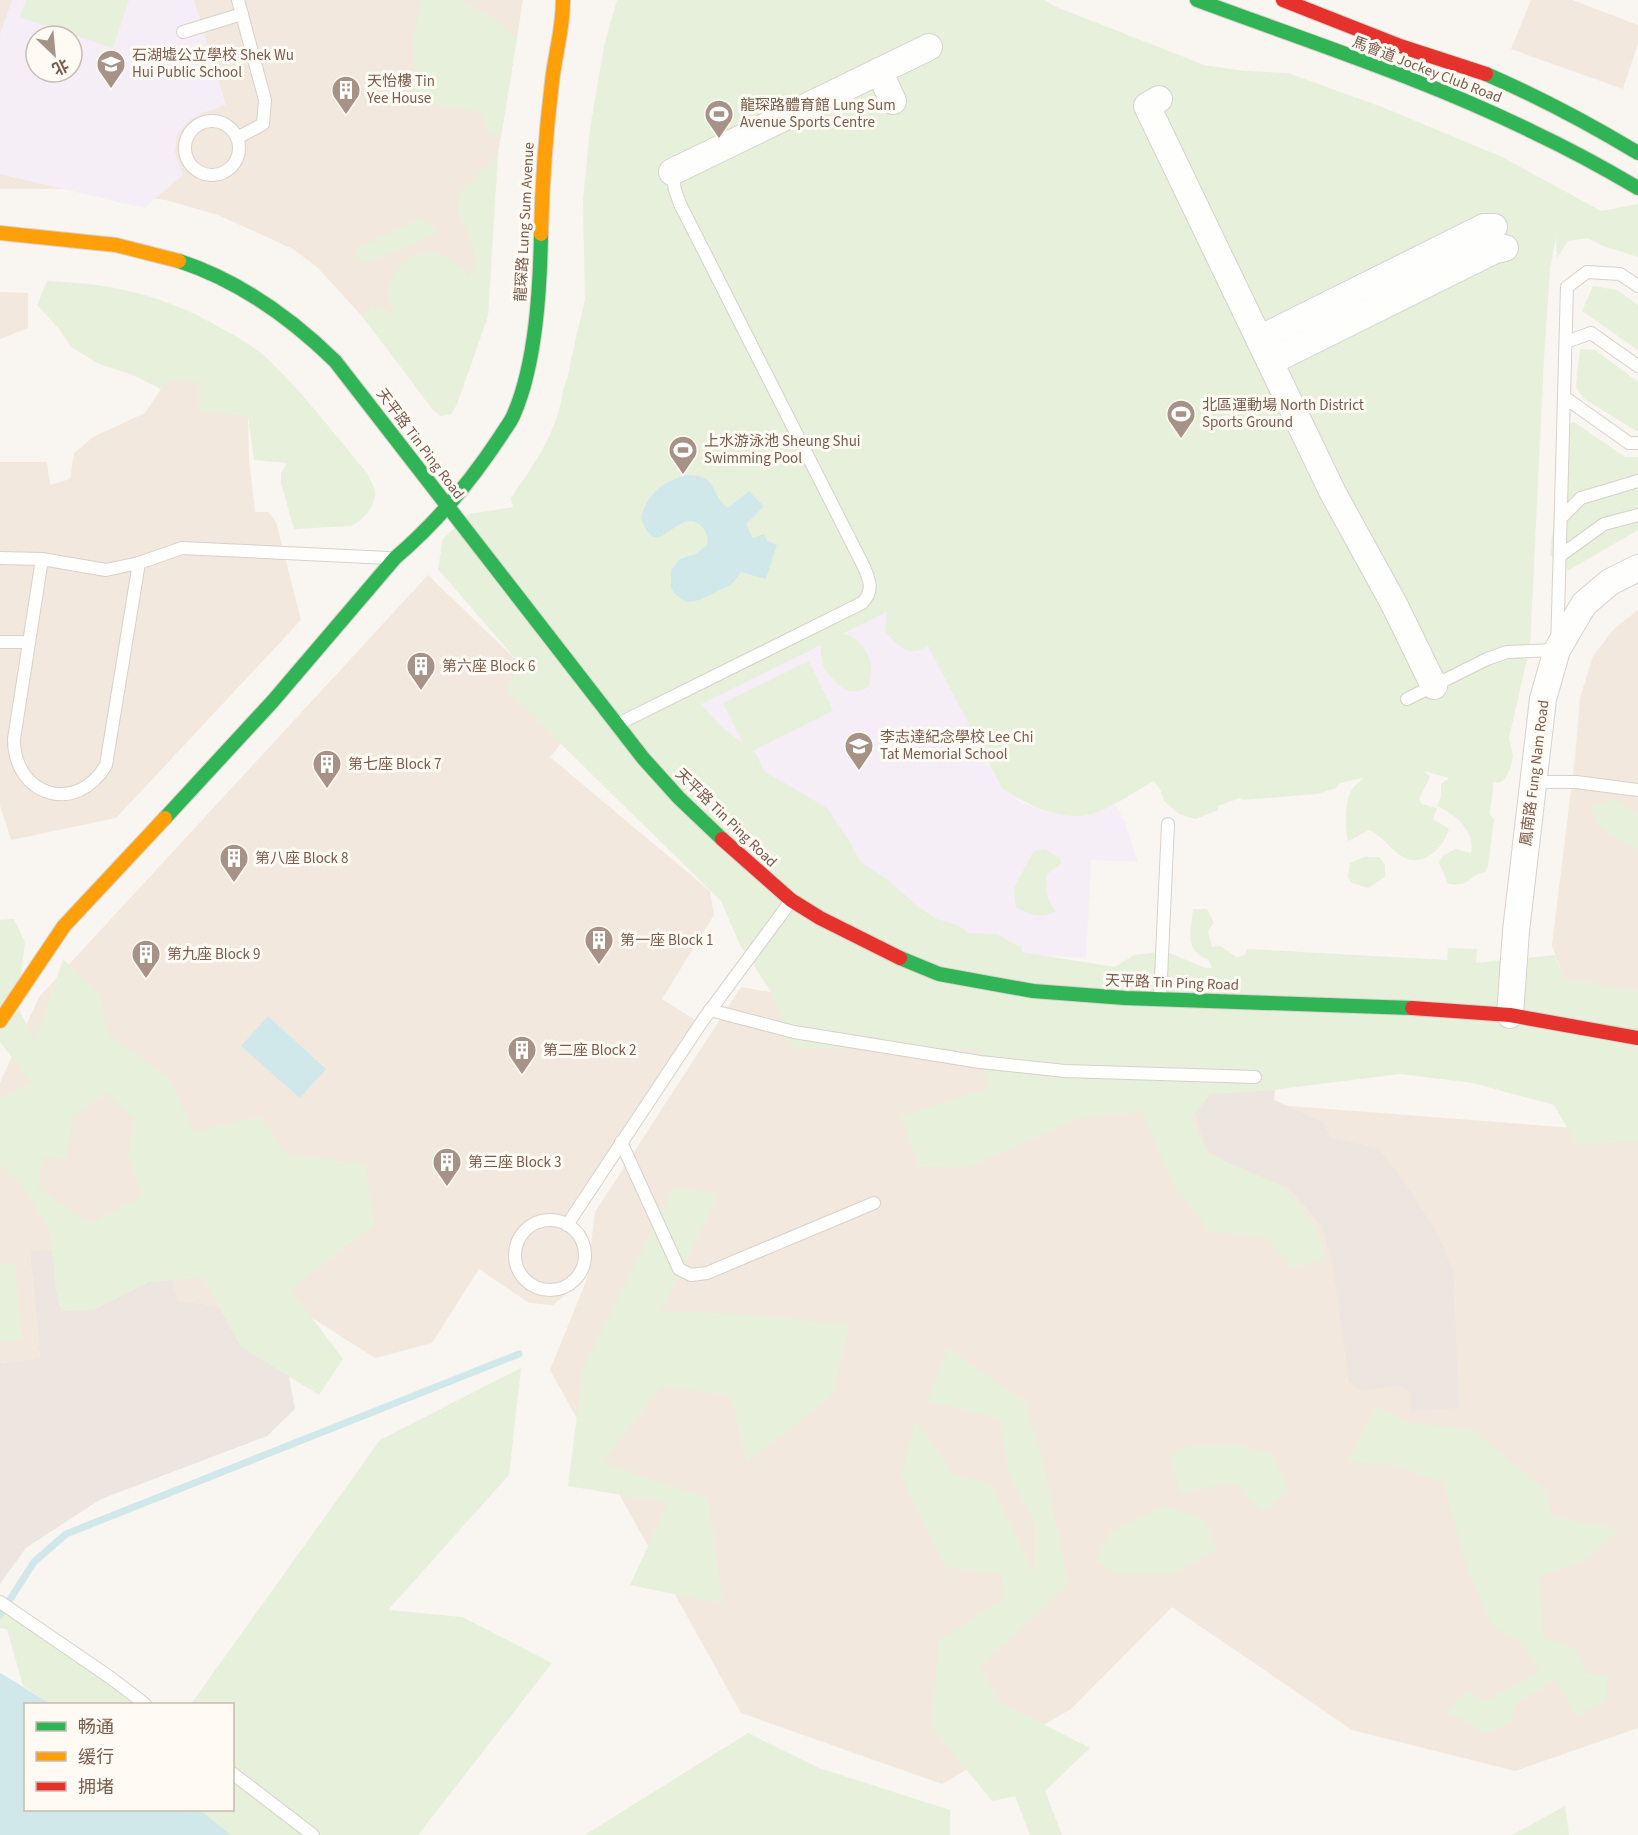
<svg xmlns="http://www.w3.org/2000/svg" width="1638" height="1835" font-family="'Source Sans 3','Noto Sans SC',sans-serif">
  <rect width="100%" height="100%" fill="#f9f5f0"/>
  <!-- residential -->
  <g fill="#f2e8de" fill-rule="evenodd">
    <path d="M 0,0 L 523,0 L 457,404 L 451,414 L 441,416 L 433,410 L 372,327 L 317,267 L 293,249 L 218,215 L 166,200 L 76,189 L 0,189 ZM 36,36 L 72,36 L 72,72 L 36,72 Z"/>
    <polygon points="1531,0 1572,0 1638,25 1638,43 1623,89 1511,49"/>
    <polygon points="0,292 28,293 28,328 0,339"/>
    <polygon points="200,376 199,410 248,416 249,459 255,512 268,512 276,522 301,620 116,818 11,840 0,805 0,462 47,462 50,485 70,479 74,453 93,437 145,413 167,380"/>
    <polygon points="428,575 520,664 565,739 550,757 710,891 714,915 662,999 700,1023 568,1213 584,1231 583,1280 553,1305 529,1303 479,1269 432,1343 375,1358 303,1312 261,1317 178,1301 30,1252 40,1360 0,1363 0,1083 39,997"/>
    <polygon points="1638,610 1638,992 1564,979 1552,945 1575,758 1580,698 1593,656 1614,629"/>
    <polygon points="741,987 1174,1061 1161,1096 1638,1133 1638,1728 1515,1771 1352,1730 1172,1607 1071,1709 942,1784 741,1713 550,1370 587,1279 595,1212"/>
  </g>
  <!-- industrial -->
  <g fill="#ede5e0">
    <polygon points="1276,1081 1274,1100 1323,1122 1330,1137 1379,1149 1405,1183 1437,1233 1453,1271 1459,1408 1411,1411 1410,1394 1401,1386 1360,1390 1349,1381 1332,1259 1321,1225 1290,1189 1229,1163 1208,1151 1199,1129 1192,1094"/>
    <polygon points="160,1241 178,1301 278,1315 295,1409 267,1436 101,1499 26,1548 0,1584 0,1363 40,1359 30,1252"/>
  </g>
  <!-- education -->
  <g fill="#f6eef6" fill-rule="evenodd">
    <path d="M 12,0 L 194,0 L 226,105 L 203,113 L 188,121 L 177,135 L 175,152 L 183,175 L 144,208 L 0,174 L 0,34 ZM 36,36 L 72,36 L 72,72 L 36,72 Z"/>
    <polygon points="906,602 1002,788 1022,803 1048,812 1069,816 1095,813 1114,803 1125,822 1138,862 1091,860 1086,958 1036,955 986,946 940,930 662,723"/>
  </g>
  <!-- green -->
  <g fill="#e7f0db" fill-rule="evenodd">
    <polygon points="26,0 129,0 113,48 20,17"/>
    <polygon points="422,0 458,0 490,16 517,38 501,137 490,135 481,113 414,100 413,36"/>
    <path d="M 617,0 L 1045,0 L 1054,6 L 1204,65 L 1244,71 L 1288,73 L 1382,107 L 1502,157 L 1601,211 L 1638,204 L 1638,257 L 1603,246 L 1588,238 L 1568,241 L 1557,258 L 1556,237 L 1550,269 L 1544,359 L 1530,646 L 1509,738 L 1513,756 L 1510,769 L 1505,779 L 1499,783 L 1493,782 C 1494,794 1490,803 1490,814 L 1494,819 L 1488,866 L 1485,872 C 1468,875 1472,887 1448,884 L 1439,862 L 1444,855 L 1456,849 L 1471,853 C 1475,830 1455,814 1437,806 L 1441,796 L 1441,784 L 1449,778 L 1424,771 L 1430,777 L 1419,799 L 1422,804 L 1437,808 L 1433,819 L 1449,829 C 1444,842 1438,852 1425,858 C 1400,869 1389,838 1369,830 L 1348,841 C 1345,827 1344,800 1353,788 C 1356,784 1361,781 1363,778 L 1340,783 L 1336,788 L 1317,794 L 1242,800 L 1240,798 L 1218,806 L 1218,810 L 1196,819 L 1179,814 L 1164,801 L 1161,791 L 1154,781 C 1135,791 1116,805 1097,812 C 1067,825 1026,805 1002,788 L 928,646 C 908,658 899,647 885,632 L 887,612 L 842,634 C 857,635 868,650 871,665 C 872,671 870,679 869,686 C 855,696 844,692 833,679 C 830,676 826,672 824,668 C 821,660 821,652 821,645 L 701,704 L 719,724 L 744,745 L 723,703 L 809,661 L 833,711 L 752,751 L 757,755 L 764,771 L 827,808 L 849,840 L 860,862 L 887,879 L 917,906 L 937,919 L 958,925 L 968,933 L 997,934 L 1014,944 L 1022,946 L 1022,952 L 1115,967 L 1134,955 L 1165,951 L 1205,968 L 1212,968 L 1209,960 C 1183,949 1191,933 1193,909 L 1207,909 L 1214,923 L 1208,931 L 1212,947 L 1221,946 L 1236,957 L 1243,956 L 1248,949 L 1447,960 L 1448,948 L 1477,949 L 1476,963 L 1555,955 L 1564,979 L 1638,991 L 1638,1142 L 1577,1145 L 1554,1105 L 1473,1083 L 1400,1074 L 1264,1091 L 1210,1094 L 1191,1119 L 1209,1154 L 1284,1187 L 1318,1231 L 1326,1261 L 1291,1267 L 1266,1238 L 1209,1231 L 1177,1190 L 1142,1112 L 1077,1119 L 968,1168 L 920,1167 L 900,1116 L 989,1088 L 979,1050 L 847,1048 L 793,1049 L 772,993 L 740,945 L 721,901 L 506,690 L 520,664 L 438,569 L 443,539 L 469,514 L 513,507 L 511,498 C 532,467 556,435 562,396 C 563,385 570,376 570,364 L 585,300 L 583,199 L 590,129 L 604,46 Z"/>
    <path d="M 498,155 L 488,316 L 457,404 L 451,414 L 441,416 L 431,407 L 362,316 L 370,306 L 386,309 L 397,318 C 374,286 404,241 443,256 C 453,259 461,269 469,276 L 476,262 L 469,236 L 458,212 L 460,192 Z"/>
    <polygon points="421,218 438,230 428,238 366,263 356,260 356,249"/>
    <path d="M 47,281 C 115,284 161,294 221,328 C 240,338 261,351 276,367 C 309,400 338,439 368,474 C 370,480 375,488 375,493 C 375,508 363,519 352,526 L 294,529 L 281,483 L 281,473 L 287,463 L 254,460 L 248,416 L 199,411 L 199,383 L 168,380 L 161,389 L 133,375 L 99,364 L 71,347 L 59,329 L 37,305 Z"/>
    <polygon points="1593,286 1617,290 1638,305 1638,350 1582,311"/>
    <polygon points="1580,349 1595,350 1638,382 1638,432 1583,398 1576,387"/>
    <polygon points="1574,422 1625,457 1638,457 1638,530 1569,570 1550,555 1564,425"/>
    <path d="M 1616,799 L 1638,815 L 1638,850 C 1617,838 1596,833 1591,806 Z"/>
    <path d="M 1045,849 L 1060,858 L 1061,864 L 1047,874 C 1045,889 1046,899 1056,911 C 1040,919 1032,915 1016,908 L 1014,888 L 1033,852 Z"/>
    <polygon points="1364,857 1379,857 1385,865 1385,877 1368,888 1352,883 1348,877 1350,863"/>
    <path d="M 14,919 L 25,942 L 17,1005 L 35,1042 L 63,959 L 100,995 L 108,1034 L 170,1079 L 194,1132 L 259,1117 L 287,1154 L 365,1164 L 374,1225 L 291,1290 L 343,1359 L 319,1395 L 241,1347 L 203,1278 L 150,1282 L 94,1310 L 61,1311 L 56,1292 L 50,1232 L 24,1187 L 0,1165 L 0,1099 L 32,1083 L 0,1042 L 0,920 ZM 106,1093 L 135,1120 L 128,1153 L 142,1196 L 90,1224 L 38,1188 L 43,1157 L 65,1160 L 73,1117 Z"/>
    <polygon points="674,1187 719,1194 661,1312 724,1313 850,1324 832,1396 747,1463 731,1396 662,1386 602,1463 708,1498 723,1604 630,1585 668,1503 568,1486 583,1368"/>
    <polygon points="15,1264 22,1340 0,1342 0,1265"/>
    <polygon points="948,1348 1025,1402 1041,1454 1069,1584 981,1666 998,1701 1090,1748 1045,1791 1062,1835 1030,1835 1015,1796 992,1801 931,1726 939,1640 1004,1599 1002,1574 946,1568 901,1476 915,1420 955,1476 989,1482 1035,1574 1035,1523 1009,1474 999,1419 927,1401"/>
    <polygon points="521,1368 509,1475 388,1610 462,1617 552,1663 418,1835 321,1835 233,1771 232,1704 191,1704 380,1440"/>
    <polygon points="1376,1406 1410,1423 1472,1429 1545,1490 1551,1516 1620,1530 1585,1560 1538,1577 1544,1638 1575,1648 1586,1673 1608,1675 1606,1700 1578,1717 1555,1680 1514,1705 1512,1722 1486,1734 1446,1711 1469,1691 1484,1702 1540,1671 1522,1643 1493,1627 1465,1563 1444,1482 1392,1465 1347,1462"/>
    <polygon points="1232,1444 1271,1453 1289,1490 1263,1513 1234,1482 1180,1494 1170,1455 1181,1448"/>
    <polygon points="1164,1506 1205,1520 1217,1550 1170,1575 1114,1574 1095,1560 1110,1532"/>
    <polygon points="0,1611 116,1682 145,1704 51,1704 23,1686 7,1629 0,1628"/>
    <polygon points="748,1733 819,1768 950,1810 950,1835 585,1835"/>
    <polygon points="233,1773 313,1835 231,1835 200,1810 232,1810"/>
    <polygon points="1565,1806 1569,1835 1512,1835"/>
  </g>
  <!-- water -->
  <g fill="#d0e8ea">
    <path d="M 686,475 C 721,475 708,494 728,508 L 749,491 L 764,506 L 746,524 L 753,538 L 764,534 L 767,541 L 777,545 L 766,579 L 741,572 L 732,584 L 700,600 L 688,602 L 681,599 L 674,593 L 671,587 L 671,570 L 680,559 L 696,554 L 707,545 C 710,532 699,518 685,522 C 668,527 654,556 641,518 C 647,494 662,482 686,475 Z"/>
    <polygon points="268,1016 326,1069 300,1098 241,1046"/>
    <polygon points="0,1673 51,1704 26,1704 26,1810 200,1810 231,1835 0,1835"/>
  </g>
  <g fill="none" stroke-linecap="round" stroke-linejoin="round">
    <!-- stream -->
    <polyline stroke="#d0e8ea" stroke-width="7" points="0,1615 34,1562 66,1534 519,1354"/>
    <!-- lane casing -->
    <g stroke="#d7d1cb" stroke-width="14">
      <g id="lane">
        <polyline points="183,32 242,14"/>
        <circle cx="212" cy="148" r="27"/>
        <polyline points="237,138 263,124 265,100 238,0"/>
        <polyline points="1566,342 1591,333 1638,366"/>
        <polyline points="1564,397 1629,443 1638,443"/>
        <polyline points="1561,518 1581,498 1638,481"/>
        <polyline points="1561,555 1604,524 1638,515"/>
        <polyline points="0,558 42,559 106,570 139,563 182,548 388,558"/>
        <path d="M 42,559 L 14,739 C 14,797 77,815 106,765 L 139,563"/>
        <polyline points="0,642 29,642"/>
        <polyline points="1407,699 1487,659 1507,652 1557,650 1567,287 1587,272 1620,274 1638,286"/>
        <path d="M 618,724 L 862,603 C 874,591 870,581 864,567 L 680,204 L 675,190 L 672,172"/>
        <polyline points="1533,782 1576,782 1638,790"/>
        <polyline points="1160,999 1168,824"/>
        <polyline points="710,1010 794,1032 980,1062 1065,1071 1255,1077"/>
        <polyline points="621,1142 679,1269 691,1275 707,1273 874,1203"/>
        <circle cx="550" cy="1255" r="35"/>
        <polyline points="567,1225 703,1020 791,901"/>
        <polyline points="0,1602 111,1678 145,1704"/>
        <polyline points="232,1773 313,1835"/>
      </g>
    </g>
    <!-- street casing -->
    <g stroke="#d7d1cb" stroke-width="28">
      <g id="street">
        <polyline points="879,71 893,101"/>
        <polyline points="1159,99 1147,106 1333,493 1394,604 1434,686"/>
        <polyline points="672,172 929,47"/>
        <polyline points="1259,339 1484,227 1494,227"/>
        <polyline points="1270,362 1493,251 1505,248"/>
        <polyline points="1510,1015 1516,931 1543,699 1557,650 1584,604 1610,582 1638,568"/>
      </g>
    </g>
    <!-- fast casing -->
    <g stroke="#d9d2cb" stroke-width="16">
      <g id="fast">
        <path d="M 1197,0 C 1310,42 1425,79 1533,132 C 1569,149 1604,168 1638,188"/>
        <path d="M 1486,74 C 1539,97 1588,123 1638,153"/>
        <path d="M 179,261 C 240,281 290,317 335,361 L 643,758 L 679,798 L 722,839"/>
        <path d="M 165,818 L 273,701 L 395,558 C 435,524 471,481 500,437 C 504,430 511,422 514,414 C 536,363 540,289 541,234"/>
        <polyline points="900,958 939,974 1033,991 1125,998 1412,1008"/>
      </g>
    </g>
    <!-- slow casing -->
    <g stroke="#d9d2cb" stroke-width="16">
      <g id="slow">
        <polyline points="0,233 116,245 179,261"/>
        <path d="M 541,234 C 542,183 546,132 552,82 C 555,53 563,31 563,0"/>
        <polyline points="0,1021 64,926 165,818"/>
      </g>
    </g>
    <!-- jam casing -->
    <g stroke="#d9d2cb" stroke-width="16">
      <g id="jam">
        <polyline points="1283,0 1400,46 1486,74"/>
        <polyline points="722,839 791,900 820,918 900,958"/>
        <polyline points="1412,1008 1510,1015 1638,1038"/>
      </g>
    </g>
    <!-- lane -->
    <use href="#lane" stroke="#fefefd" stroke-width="12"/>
    <!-- street -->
    <use href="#street" stroke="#fefefd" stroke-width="26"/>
    <!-- fast -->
    <use href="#fast" stroke="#30b455" stroke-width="14"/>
    <!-- slow -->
    <use href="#slow" stroke="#ff9f0a" stroke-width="14"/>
    <!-- jam -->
    <use href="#jam" stroke="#e5322d" stroke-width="14"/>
  </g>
  <!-- icons -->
  <defs>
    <g id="school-pin" transform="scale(1.5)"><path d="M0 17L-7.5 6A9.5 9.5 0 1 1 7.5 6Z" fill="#a69286" stroke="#fffaf3"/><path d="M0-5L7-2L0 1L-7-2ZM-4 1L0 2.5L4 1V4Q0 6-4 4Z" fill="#fff"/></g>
    <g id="building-pin" transform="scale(1.5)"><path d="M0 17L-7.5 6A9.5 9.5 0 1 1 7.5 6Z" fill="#a69286" stroke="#fffaf3"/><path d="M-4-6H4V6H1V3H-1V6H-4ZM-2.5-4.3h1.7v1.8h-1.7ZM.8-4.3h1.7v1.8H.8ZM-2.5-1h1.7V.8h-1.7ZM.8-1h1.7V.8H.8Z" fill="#fff"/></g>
    <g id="stadium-pin" transform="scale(1.5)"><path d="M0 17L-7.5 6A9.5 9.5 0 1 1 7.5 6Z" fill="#a69286" stroke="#fffaf3"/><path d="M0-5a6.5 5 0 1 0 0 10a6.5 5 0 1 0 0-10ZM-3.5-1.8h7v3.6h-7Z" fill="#fff"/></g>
  </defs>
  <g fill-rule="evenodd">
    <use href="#school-pin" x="111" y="64"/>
    <use href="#building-pin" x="346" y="90"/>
    <use href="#stadium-pin" x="719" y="114"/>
    <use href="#stadium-pin" x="1181" y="414"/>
    <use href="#stadium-pin" x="683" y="450"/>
    <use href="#building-pin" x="421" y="666"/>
    <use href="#school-pin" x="859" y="746"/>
    <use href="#building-pin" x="327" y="764"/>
    <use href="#building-pin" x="234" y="858"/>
    <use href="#building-pin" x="599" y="940"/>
    <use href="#building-pin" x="146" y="954"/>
    <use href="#building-pin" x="522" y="1050"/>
    <use href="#building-pin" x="447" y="1162"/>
  </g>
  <g text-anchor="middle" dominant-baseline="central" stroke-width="6" stroke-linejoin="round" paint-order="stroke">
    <!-- poi labels -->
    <g font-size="15" fill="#7a5c4d" stroke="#fffaf3" text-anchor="start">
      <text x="132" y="55">石湖墟公立學校 Shek Wu<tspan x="132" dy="17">Hui Public School</tspan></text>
      <text x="367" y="81">天怡樓 Tin<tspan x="367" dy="17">Yee House</tspan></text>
      <text x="740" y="105">龍琛路體育館 Lung Sum<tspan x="740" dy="17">Avenue Sports Centre</tspan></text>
      <text x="1202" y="405">北區運動場 North District<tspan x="1202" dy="17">Sports Ground</tspan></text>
      <text x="704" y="441">上水游泳池 Sheung Shui<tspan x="704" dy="17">Swimming Pool</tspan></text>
      <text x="442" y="666">第六座 Block 6</text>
      <text x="880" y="737">李志達紀念學校 Lee Chi<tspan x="880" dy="17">Tat Memorial School</tspan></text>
      <text x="348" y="764">第七座 Block 7</text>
      <text x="255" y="858">第八座 Block 8</text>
      <text x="620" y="940">第一座 Block 1</text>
      <text x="167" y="954">第九座 Block 9</text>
      <text x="543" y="1050">第二座 Block 2</text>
      <text x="468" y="1162">第三座 Block 3</text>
    </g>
    <!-- street labels -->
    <g font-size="15" fill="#7a5c4d" stroke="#fffaf3">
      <text transform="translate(1427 70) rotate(21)">馬會道 Jockey Club Road</text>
      <text transform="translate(525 222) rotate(-87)">龍琛路 Lung Sum Avenue</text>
      <text transform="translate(420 444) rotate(53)">天平路 Tin Ping Road</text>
      <text transform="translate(1535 773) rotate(-83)">鳳南路 Fung Nam Road</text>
      <text transform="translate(726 818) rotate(44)">天平路 Tin Ping Road</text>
      <text transform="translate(1172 983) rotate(2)">天平路 Tin Ping Road</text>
    </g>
  </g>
  <!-- legend -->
  <rect x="24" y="1703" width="210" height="108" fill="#fffaf3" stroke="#cabbb1" stroke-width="1.5"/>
  <rect x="36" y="1722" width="30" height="9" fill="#30b455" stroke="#cabbb1" stroke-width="1.5"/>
  <text x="78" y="1733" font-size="18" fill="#7a5c4d">畅通</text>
  <rect x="36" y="1752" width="30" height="9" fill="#ff9f0a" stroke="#cabbb1" stroke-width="1.5"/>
  <text x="78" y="1763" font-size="18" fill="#7a5c4d">缓行</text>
  <rect x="36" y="1782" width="30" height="9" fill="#e5322d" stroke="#cabbb1" stroke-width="1.5"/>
  <text x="78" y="1793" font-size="18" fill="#7a5c4d">拥堵</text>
  <!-- north arrow -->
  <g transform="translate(54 54) rotate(154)"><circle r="28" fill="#fffaf3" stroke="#cabbb1" stroke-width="1.5"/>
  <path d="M0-4.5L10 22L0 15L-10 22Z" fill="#a69286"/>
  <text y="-9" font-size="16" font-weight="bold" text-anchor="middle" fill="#7a5c4d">北</text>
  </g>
</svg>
